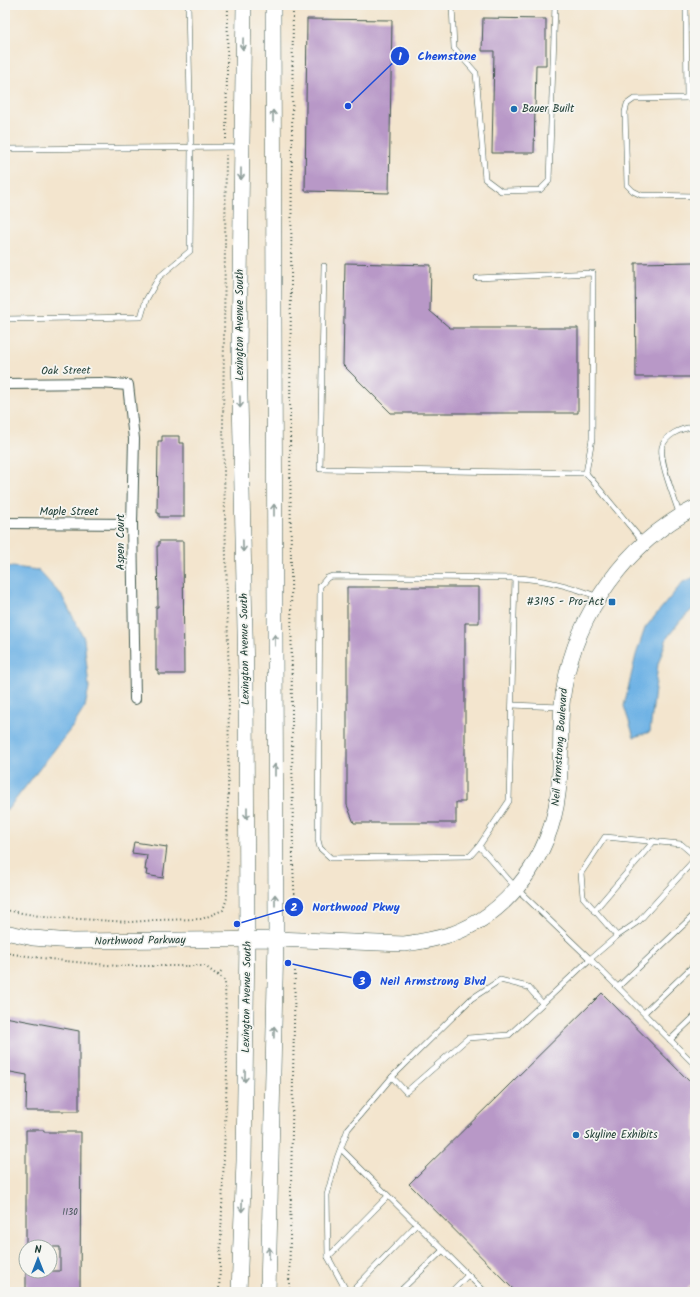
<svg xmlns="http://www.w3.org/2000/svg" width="700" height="1297" font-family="Kalam,sans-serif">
  <rect width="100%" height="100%" fill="#f6f6f2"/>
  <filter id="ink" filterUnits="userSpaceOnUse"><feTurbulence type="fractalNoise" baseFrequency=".025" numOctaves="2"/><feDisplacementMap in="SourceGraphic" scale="8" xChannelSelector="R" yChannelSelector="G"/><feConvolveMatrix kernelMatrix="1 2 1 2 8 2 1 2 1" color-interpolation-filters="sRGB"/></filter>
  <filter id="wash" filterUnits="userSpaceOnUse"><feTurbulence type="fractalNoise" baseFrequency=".012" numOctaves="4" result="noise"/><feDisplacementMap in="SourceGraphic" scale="16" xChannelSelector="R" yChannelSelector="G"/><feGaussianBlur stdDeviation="0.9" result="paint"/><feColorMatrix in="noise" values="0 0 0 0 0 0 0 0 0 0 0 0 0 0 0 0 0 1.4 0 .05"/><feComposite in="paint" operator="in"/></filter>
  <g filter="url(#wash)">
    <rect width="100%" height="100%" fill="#f3e5ce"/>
    <!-- water -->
    <g fill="#6fb3e5" stroke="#47788c">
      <polygon points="5,566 38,570 62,596 84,638 89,688 85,707 73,726 8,809 5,809"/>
      <polygon points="695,577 695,607 680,621 667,638 658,664 650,732 634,737 624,706 636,655 645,628 683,582"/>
    </g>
    <g id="blocks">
      <!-- building -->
      <g fill="#b898c7">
        <polygon points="483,18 546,19 546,65 536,65 534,153 492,153 494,51 482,51"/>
        <polygon points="307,19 392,20 389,193 305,191"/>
        <polygon points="695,262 695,377 636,377 635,263"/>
        <polygon points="345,263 431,265 430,311 450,328 578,328 578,413 391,413 343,365"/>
        <polygon points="162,436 179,436 179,443 184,443 184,517 159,517 159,513 157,513 158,441 162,441"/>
        <polygon points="159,541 183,541 184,674 158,674 158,670 156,670 156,607 158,607 157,546 159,546"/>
        <polygon points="347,587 479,587 479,623 465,623 465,802 456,802 456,823 354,823 347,805"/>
        <polygon points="134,842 167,847 163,878 146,875 147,870 145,870 147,855 132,853"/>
        <polygon points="602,993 695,1087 695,1281 684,1292 516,1292 409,1184"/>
        <polygon points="5,1017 79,1031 79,1111 26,1111 27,1075 5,1071"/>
        <polygon points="26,1130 44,1130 44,1132 81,1132 80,1292 26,1292 26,1271 60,1271 60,1247 26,1247"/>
      </g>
    </g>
  </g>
  <g filter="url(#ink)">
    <use href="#blocks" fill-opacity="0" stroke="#3f564b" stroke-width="1"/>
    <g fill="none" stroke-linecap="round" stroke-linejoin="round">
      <!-- lane casing -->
      <g stroke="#3f564b" stroke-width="6">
        <g id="lane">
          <polyline points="452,5 454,48 476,73 485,179 501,191 540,190 549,181 555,5"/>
          <polyline points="686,5 687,98 695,99"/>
          <polyline points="687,98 634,99 627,104 625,112 627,185 633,191 641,195 695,196"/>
          <polyline points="5,149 240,147"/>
          <polyline points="324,266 320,469 586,473 644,543"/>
          <polyline points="477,278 593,273 592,439 586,473"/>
          <polyline points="5,319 141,317 146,300 159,277 190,251 191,148 188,5"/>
          <path d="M 680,516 C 675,500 659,461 662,447 C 664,440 669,436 674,433 C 681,429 688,427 695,428"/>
          <path d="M 515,578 L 509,801 L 479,846 L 470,856 L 331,858 L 320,848 L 318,840 L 320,586 L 327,578 L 332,576 L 515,578 C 545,579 571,586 598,597"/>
          <polyline points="512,705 560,707"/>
          <polyline points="479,846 516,888 590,959 617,936 583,897 581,873 605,837 681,844 695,856"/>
          <polyline points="594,911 654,841"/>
          <polyline points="617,936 639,921 695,859"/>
          <polyline points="618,987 695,914"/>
          <polyline points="542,1003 528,987 500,980 471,999 392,1077 406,1092 468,1038 509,1035 590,959 695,1065"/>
          <polyline points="644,1013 695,964"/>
          <polyline points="670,1040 695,1016"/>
          <polyline points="341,1149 485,1292"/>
          <polyline points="328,1257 388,1196"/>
          <polyline points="347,1292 328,1257 327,1195 337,1158 348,1129 392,1077"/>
          <polyline points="351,1292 417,1224"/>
          <polyline points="399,1292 443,1250"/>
          <polyline points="451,1292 468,1275"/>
        </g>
      </g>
      <!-- street casing -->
      <g stroke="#3f564b" stroke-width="12">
        <g id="street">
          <polyline points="5,384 100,383 128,385 134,439 132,524 135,699"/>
          <polyline points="5,523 132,524"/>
        </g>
      </g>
      <!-- secondary casing -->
      <g stroke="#3f564b" stroke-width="16">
        <g id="secondary">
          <path d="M 5,932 L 33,938 L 72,941 L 276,939 L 404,944 C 420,942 436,939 452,934 C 510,913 551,854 558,794 C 563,758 558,723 564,688 C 577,613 627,542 695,508"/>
          <polyline points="239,1292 244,1161 247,939 246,677 239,350 244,5"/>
          <polyline points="268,1292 276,939 273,5"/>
        </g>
      </g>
      <!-- path -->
      <g stroke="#3f564b" stroke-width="2" stroke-dasharray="1 3" stroke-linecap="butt">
        <polyline points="293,5 290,421 293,863 295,909"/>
        <polyline points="226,139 228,5"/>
        <polyline points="5,910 45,917 131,922 157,920 202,919 223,910 227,898 229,688 223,427 226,155"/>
        <polyline points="5,953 65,961 118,966 205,966 225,981 227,1072 219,1292"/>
        <polyline points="218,975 223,969"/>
        <polyline points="289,1292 295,971"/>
      </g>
      <!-- lane -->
      <use href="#lane" stroke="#fff" stroke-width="5"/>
      <!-- street -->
      <use href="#street" stroke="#fff" stroke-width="10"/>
      <!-- secondary -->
      <use href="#secondary" stroke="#fff" stroke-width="15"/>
    </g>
    <!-- one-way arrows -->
    <defs><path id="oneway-shaft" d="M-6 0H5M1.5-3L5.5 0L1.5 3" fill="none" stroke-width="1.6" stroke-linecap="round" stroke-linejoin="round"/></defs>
    <g stroke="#8f9e9a">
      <use href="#oneway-shaft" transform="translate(243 44) rotate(91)"/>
      <use href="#oneway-shaft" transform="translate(273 116) rotate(-90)"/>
      <use href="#oneway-shaft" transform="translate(241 174) rotate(90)"/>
      <use href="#oneway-shaft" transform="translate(240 402) rotate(89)"/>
      <use href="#oneway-shaft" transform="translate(274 510) rotate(-90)"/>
      <use href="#oneway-shaft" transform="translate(243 546) rotate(89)"/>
      <use href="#oneway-shaft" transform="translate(275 640) rotate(-90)"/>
      <use href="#oneway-shaft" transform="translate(275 770) rotate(-90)"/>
      <use href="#oneway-shaft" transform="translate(247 813) rotate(90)"/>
      <use href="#oneway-shaft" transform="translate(275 900) rotate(-90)"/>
      <use href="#oneway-shaft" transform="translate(274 1032) rotate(-89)"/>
      <use href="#oneway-shaft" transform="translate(245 1076) rotate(91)"/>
      <use href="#oneway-shaft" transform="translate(242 1206) rotate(92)"/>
      <use href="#oneway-shaft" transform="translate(269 1253) rotate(-89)"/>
    </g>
  </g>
  <!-- markers -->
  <g fill="#1f6fb2" stroke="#f6f6f2" stroke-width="1.5">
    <circle cx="514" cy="109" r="4"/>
    <rect x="608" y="598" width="8" height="8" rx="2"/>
    <circle cx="576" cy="1135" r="4"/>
  </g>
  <g text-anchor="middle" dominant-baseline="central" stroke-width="3.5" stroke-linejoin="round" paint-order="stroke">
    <!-- number labels -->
    <g font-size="9" fill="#455459">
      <text x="70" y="1212">1130</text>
    </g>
    <!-- poi labels -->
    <g font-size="11" fill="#1f3d34" stroke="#f6f6f2" text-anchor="start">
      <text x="522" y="109">Bauer Built</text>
      <text x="604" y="602" text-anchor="end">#3195 - Pro-Act</text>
      <text x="584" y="1135">Skyline Exhibits</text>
    </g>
    <!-- street labels -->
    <g font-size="11" fill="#1f3d34" stroke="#f6f6f2">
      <text transform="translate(240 325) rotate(-90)">Lexington Avenue South</text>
      <text transform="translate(66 371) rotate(-1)">Oak Street</text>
      <text x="69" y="512">Maple Street</text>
      <text transform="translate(121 542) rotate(-90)">Aspen Court</text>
      <text transform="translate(245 649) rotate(-91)">Lexington Avenue South</text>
      <text transform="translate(560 747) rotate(-86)">Neil Armstrong Boulevard</text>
      <text transform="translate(140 941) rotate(-1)">Northwood Parkway</text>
      <text transform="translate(247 997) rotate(-89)">Lexington Avenue South</text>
    </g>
  </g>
  <!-- callouts -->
  <path fill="none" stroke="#1d4ed8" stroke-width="1.5" d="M348 106L400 56M237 924L294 907M288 963L362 980"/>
  <g fill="#1d4ed8" stroke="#f6f6f2" stroke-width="1.5">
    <circle cx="348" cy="106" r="4"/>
    <circle cx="237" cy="924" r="4"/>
    <circle cx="288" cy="963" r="4"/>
    <circle cx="400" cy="56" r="10"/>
    <circle cx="294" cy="907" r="10"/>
    <circle cx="362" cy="980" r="10"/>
  </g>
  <g font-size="12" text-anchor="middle" font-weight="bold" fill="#fff">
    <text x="400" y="60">1</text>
    <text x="294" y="911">2</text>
    <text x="362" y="985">3</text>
  </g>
  <g font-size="12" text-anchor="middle" font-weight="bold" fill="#1d4ed8" stroke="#f6f6f2" stroke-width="3.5" stroke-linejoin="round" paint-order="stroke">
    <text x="447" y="60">Chemstone</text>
    <text x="356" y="911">Northwood Pkwy</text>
    <text x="433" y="985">Neil Armstrong Blvd</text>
  </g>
  <!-- margin -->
  <rect width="700" height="1297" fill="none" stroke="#f6f6f2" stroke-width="20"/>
  <!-- north arrow -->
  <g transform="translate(38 1259)"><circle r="19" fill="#f6f6f2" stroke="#a0aca6"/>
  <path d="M0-3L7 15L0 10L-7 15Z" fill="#1f6fb2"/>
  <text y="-6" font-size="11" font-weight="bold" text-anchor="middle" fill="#1f3d34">N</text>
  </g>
</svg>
